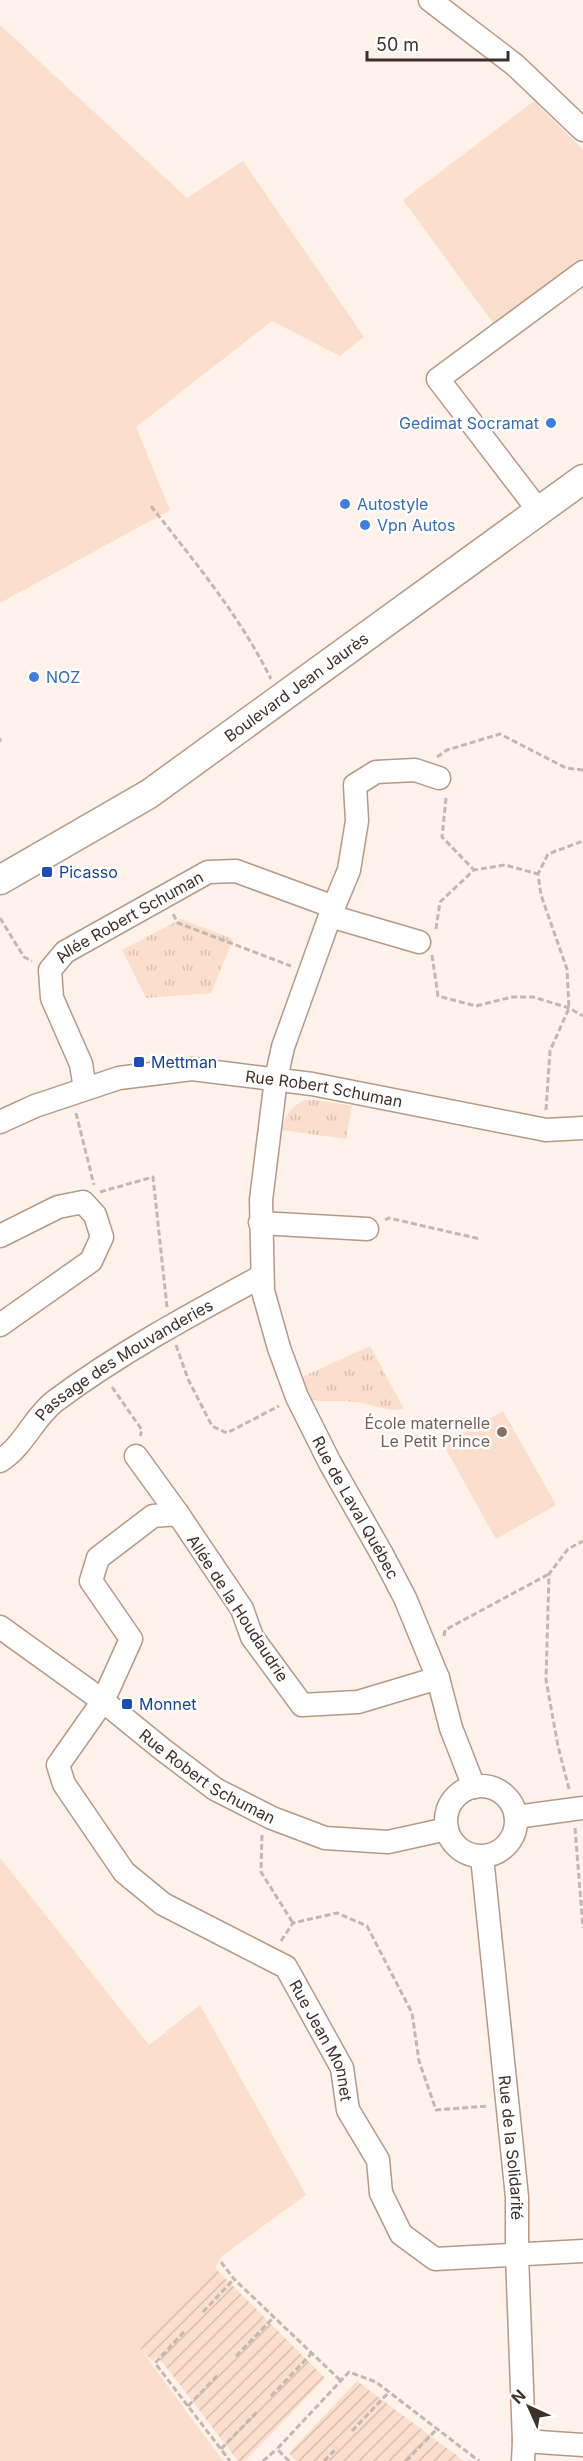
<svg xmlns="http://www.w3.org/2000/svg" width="583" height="2461" font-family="Inter,sans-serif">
  <defs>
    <pattern id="park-tufts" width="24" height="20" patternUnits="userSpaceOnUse" patternTransform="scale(1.5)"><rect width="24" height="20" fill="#fbdecc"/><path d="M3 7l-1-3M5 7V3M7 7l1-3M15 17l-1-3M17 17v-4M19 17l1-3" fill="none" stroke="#d8bfaf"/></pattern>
    <pattern id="garden-furrows" width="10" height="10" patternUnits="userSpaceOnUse" patternTransform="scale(1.5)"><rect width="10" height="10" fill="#fbdecc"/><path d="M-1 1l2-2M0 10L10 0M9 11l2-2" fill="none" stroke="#d8bfaf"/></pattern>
  </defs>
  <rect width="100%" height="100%" fill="#fef2ea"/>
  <!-- grass -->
  <g fill="#fbdecc">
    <polygon points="0,25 187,198 243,161 364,337 340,356 272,321 136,427 170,510 0,603"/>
    <polygon points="534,101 583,150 583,258 493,323 403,200"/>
    <polygon points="503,1411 556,1505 496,1539 443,1444"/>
    <polygon points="0,1858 149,2045 200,2005 306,2195 222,2256 215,2268 137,2344 223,2461 0,2461"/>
  </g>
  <!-- park -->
  <g fill="url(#park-tufts)">
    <polygon points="181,919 233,939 211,993 146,998 122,950"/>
    <path d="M 305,1100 L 316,1100 L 352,1106 L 346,1139 L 282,1130 C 285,1115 291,1106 305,1100 Z"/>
    <path d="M 370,1346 L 404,1409 C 387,1412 372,1404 356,1402 C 341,1400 327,1402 312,1400 L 302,1377 Z"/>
  </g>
  <!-- garden -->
  <g fill="url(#garden-furrows)">
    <polygon points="215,2268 325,2378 245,2461 238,2461 164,2364 157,2357 152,2361 136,2344"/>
    <polygon points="357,2381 464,2461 296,2461 289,2453"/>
  </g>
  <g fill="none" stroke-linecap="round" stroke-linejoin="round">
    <!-- minor casing -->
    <g stroke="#b69987" stroke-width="25">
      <g id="minor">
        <polyline points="430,0 515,65 583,130"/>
        <polyline points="539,511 438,379 583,272"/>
        <path id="s1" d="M 439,778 L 415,770 L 376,772 L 355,785 L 357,821 L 349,870 L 330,916 L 283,1047 L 276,1079 L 261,1200 L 263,1291 L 279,1348 L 297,1397 L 330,1463 L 383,1556 L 405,1598 L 438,1678 L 451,1728 L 474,1787"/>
        <polyline points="330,916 419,942"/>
        <path id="s2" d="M 85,1089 L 81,1064 L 52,998 L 50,970 L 65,952 L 208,872 L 236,871 L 334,907"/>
        <path id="s3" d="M 0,1122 L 35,1106 L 119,1078 L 192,1069 L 312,1084 L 546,1130 L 583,1128"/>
        <polyline points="260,1223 367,1229"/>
        <polyline points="0,1236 58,1207 83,1202 95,1215 102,1237 91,1261 0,1325"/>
        <polyline points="136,1456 178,1514"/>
        <path id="s4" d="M 0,1461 C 24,1446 33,1418 55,1401 C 121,1352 190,1315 262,1276"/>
        <path id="s5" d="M 0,1627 L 103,1701 L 162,1749 L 215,1789 L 272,1818 L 325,1838 L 388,1842 L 447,1829"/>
        <path id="s6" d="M 438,1678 L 358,1702 L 302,1705 L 252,1637 L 242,1609 L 178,1514 L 153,1516 L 98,1558 L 91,1581 L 131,1639 L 103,1701 L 58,1765 L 64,1784 L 124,1872 L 163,1904 L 286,1967 L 342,2068 L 348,2110 L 378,2160 L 381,2193 L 401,2234 L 435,2259 L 583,2251"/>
        <circle cx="481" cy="1821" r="35"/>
        <polyline points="516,1817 583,1808"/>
        <path id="s7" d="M 482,1857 L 517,2197 L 517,2255 L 524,2441 L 523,2461"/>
        <polyline points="524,2441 583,2445"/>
      </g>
    </g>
    <!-- major casing -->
    <g stroke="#b69987" stroke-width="31">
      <g id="major">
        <path id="s8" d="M 0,880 L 149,794 L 583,479"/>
      </g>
    </g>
    <!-- path -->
    <g stroke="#c3b7af" stroke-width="3" stroke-dasharray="6 3" stroke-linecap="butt">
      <path d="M 151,506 C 194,561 240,616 271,679"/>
      <polyline points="0,738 0,742"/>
      <polyline points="437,757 447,750 500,734 566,768 583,770"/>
      <polyline points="446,798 442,837 474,870"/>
      <polyline points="173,914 178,923 291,966"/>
      <polyline points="0,918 24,957 32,961"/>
      <polyline points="436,929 440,902 474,870 505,865 538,874"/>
      <polyline points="432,955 438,996 476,1006 512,997 533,997 569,1008 583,1016"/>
      <polyline points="546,1110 550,1051 569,1008 567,969 541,895 538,874 548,854 583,841"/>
      <polyline points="76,1113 94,1185"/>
      <polyline points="100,1192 153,1177 167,1307"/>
      <polyline points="385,1220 389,1218 480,1239"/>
      <polyline points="176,1345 188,1379 212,1426 227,1433 279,1406"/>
      <polyline points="112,1387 142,1430 140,1436"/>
      <polyline points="444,1636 445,1630 549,1574"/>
      <polyline points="569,1789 558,1746 546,1680 549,1574 568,1549 583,1541"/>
      <polyline points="575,1828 583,1928"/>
      <polyline points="262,1835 261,1872 293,1923"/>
      <polyline points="281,1941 293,1923 337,1913 367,1926 412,2013 419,2061 436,2110 488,2106"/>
      <polyline points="221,2262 234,2279 341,2381"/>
      <polyline points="203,2312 234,2279"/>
      <polyline points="184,2332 155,2363 230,2461"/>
      <polyline points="236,2356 274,2317"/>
      <polyline points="271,2396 312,2353"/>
      <polyline points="188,2406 218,2375"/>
      <polyline points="352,2431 389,2392"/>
      <polyline points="221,2449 257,2412"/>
      <polyline points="263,2461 277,2449"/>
      <polyline points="289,2461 277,2449 349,2372 376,2382 479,2461"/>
      <polyline points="324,2461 337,2448"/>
      <polyline points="406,2461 437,2429"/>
    </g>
    <!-- minor -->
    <use href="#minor" stroke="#fff" stroke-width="22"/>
    <!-- major -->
    <use href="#major" stroke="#fff" stroke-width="28"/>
  </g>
  <!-- markers -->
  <g fill="#3f7fe0" stroke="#fff" stroke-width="2">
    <circle cx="551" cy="423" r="6"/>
    <circle cx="345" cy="504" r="6"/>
    <circle cx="365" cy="525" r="6"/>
    <circle cx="34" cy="677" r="6"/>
  </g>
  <g fill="#1a4fb4" stroke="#fff" stroke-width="2">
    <rect x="41" y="866" width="12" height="12" rx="3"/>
    <rect x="133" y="1056" width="12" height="12" rx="3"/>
    <rect x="121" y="1698" width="12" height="12" rx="3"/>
  </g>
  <circle fill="#8d6e63" stroke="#fff" stroke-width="2" cx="502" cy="1432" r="6"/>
  <g text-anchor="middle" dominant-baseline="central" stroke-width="5" stroke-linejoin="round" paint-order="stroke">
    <!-- shop labels -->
    <g font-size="16" fill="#366cbe" stroke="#fff" text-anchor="start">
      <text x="539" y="423" text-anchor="end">Gedimat Socramat</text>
      <text x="357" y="504">Autostyle</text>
      <text x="377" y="525">Vpn Autos</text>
      <text x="46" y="677">NOZ</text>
    </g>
    <!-- street labels -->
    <g font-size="16" fill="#3d3129" stroke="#fff">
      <text stroke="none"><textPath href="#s8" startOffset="354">Boulevard Jean Jaurès</textPath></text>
      <text stroke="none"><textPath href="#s2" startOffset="222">Allée Robert Schuman</textPath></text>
      <text stroke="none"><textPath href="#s3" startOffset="334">Rue Robert Schuman</textPath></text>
      <text stroke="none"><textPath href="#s4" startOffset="162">Passage des Mouvanderies</textPath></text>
      <text stroke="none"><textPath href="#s1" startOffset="846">Rue de Laval Québec</textPath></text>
      <text transform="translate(238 1608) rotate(57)">Allée de la Houdaudrie</text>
      <text stroke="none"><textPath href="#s5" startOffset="256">Rue Robert Schuman</textPath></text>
      <text stroke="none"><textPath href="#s6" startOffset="1101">Rue Jean Monnet</textPath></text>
      <text stroke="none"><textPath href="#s7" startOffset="292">Rue de la Solidarité</textPath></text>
    </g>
    <!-- transit labels -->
    <g font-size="16" fill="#164399" stroke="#fff" text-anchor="start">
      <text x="59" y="872">Picasso</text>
      <text x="151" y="1062">Mettman</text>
      <text x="139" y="1704">Monnet</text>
    </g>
    <!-- education labels -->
    <g font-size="16" fill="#785e54" stroke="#fff" text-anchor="end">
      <text x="490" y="1423">École maternelle<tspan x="490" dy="18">Le Petit Prince</tspan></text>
    </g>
  </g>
  <!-- north arrow -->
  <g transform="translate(529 2407) rotate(315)" stroke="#ffffff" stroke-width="4.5" paint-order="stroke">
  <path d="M0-4.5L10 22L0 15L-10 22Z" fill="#3d3129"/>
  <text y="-9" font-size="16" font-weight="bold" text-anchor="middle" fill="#3d3129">N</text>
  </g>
  <!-- scale -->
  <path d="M367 51v9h141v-9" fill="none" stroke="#3d3129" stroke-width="3"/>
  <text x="376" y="51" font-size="18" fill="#3d3129" stroke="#ffffff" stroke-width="4.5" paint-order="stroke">50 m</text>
</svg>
